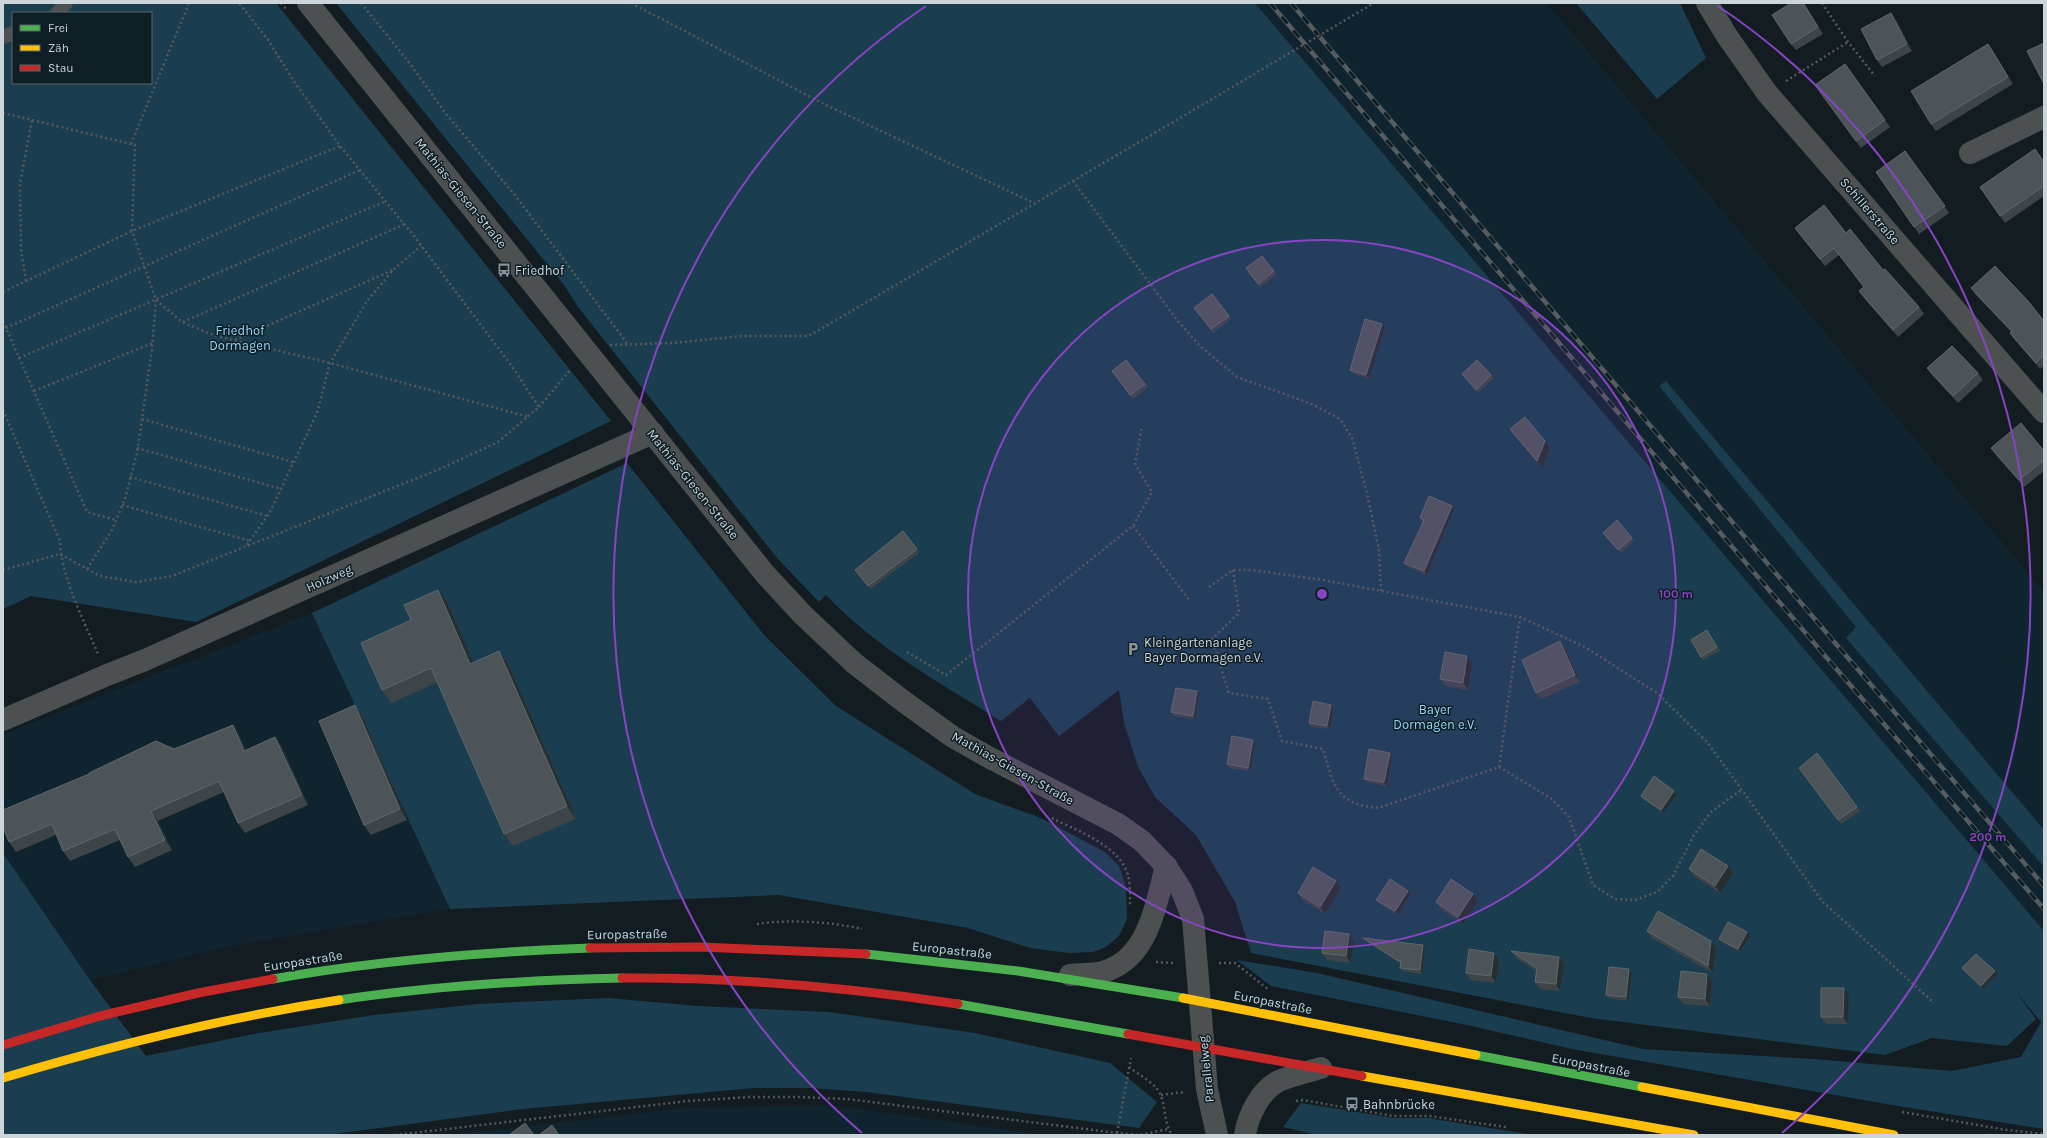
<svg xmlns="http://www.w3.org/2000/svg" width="2047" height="1138" font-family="Karla,sans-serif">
  <rect width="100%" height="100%" fill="#131c20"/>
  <!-- built -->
  <g fill="#0f242f">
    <polygon points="1255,3 1547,3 2044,592 2044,931"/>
    <polygon points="312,613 450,909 231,946 90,980 3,853 3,734"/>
    <polygon points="830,1105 1044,1135 450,1135 686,1108"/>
  </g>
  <!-- green -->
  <g fill="#1a3e4f" fill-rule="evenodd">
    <path d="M 3,3 L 276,3 L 611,421 L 196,622 L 31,596 L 3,609 ZM 13,13 L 151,13 L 151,83 L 13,83 Z"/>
    <path d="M 336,3 L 1255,3 L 2044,931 L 2044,1129 L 1898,1106 L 1572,1049 L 1467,1025 L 1271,986 L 1237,960 L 1317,973 L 1643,1049 L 1814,1059 L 1952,1071 L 2021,1057 L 2041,1022 L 2016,992 L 2036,1019 L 2007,1046 L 1932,1038 L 1885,1055 L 1591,1018 L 1251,953 L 1235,902 L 1196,835 L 1155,797 L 1138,767 L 1124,723 L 1119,690 L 1059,736 L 1030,698 L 1001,721 C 940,683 876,648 826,595 L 819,602 L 777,558 L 578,307 L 564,285 Z"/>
    <polygon points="1576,3 1680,3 1706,58 1657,99"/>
    <polygon points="1666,381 2044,830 2044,867 1846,638 1856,627 1659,386"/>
    <polygon points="627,463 765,636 836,706 975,794 1041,818 1105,852 1119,866 1126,887 1127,919 1119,936 1106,947 1093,952 1069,953 1030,948 968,928 779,895 450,909 312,613"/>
    <polygon points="3,853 90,980 146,1056 259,1033 374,1015 478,1004 608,998 698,1006 829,1012 975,1033 1110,1063 1157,1102 1139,1128 866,1092 811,1088 754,1088 523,1109 327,1135 3,1135"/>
    <polygon points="1301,1103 1394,1118 1428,1118 1534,1135 1317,1135 1283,1127"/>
  </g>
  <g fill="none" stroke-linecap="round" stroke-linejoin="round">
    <!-- path -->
    <g stroke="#55595b" stroke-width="2.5" stroke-dasharray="2 3" stroke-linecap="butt">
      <polyline points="281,3 286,9"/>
      <polyline points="361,3 411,65 446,114 514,194 627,343"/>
      <polyline points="631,3 826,105 1034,203"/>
      <polyline points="1822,3 1848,42 1875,76"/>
      <polyline points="1786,81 1848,42"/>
      <polyline points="3,113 135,145 132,231 156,300 182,322 216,336 330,363 529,417"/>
      <polyline points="131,144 189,3"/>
      <polyline points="1073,181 1178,321 1199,345 1237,377 1312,404 1340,419 1352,438 1367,493 1379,550 1381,591"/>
      <polyline points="26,281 21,249 20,183 32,120"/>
      <polyline points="3,292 132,231 340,146"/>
      <polyline points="3,321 87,512 116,520"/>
      <polyline points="183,322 405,224"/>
      <polyline points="6,328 360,170"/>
      <polyline points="235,340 393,270"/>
      <polyline points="610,345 673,343 741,336 809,336 1163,128"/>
      <polyline points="19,358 386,201"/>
      <polyline points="34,391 153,343"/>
      <polyline points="539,407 571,369"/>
      <path d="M 3,410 L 60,541 C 61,576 84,621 98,654"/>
      <polyline points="142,419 293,462"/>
      <polyline points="137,448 281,489"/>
      <polyline points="130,477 267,516"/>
      <polyline points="122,505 250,541"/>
      <polyline points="1133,526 1190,601"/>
      <polyline points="247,545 270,512 317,413 330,363 367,301 394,269 421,246"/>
      <polyline points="87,569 112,530 125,499 137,453 152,349 156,300"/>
      <polyline points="3,570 60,554 100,576 136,582 172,576 440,469 498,442 539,407 511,365 414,236 340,146 293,80 268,40 239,3"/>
      <path d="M 1233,570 L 1239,613 L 1212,639 L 1229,693 L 1268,699 L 1282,741 L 1323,749 C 1334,785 1335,804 1378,808 L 1499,767 L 1520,617"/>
      <polyline points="1209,587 1233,570 1252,570 1323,580 1520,617 1585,647 1657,693 1708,743 1822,901 1934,1003"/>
      <polyline points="907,652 946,675 1133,526 1152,492 1135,464 1142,426"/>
      <polyline points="1499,767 1552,799 1569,817 1593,885 1615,899 1635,900 1657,892 1673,876 1694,835 1711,812 1741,790"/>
      <path d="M 1052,818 C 1075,830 1108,841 1123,864 C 1131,876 1130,893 1130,906"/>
      <path d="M 757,924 C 787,919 833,922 862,929"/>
      <polyline points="1156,962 1174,963"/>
      <polyline points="1219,963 1235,963 1269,990"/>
      <path d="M 1129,1067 C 1139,1075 1157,1084 1161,1096 C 1166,1109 1164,1123 1172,1135"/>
      <polyline points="1161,1095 1184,1092"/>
      <polyline points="1296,1101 1303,1100 1393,1116 1429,1116 1506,1127"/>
      <polyline points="1902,1112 2007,1130 2044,1134"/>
      <polyline points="1117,1133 1131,1058"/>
      <polyline points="395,1135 688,1101 749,1097 799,1097 847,1099 1117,1133 1140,1135 1168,1129"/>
    </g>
    <!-- lane -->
    <g stroke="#4d5051" stroke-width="14">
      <polyline points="57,13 66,3"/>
      <polyline points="3,37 13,33"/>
    </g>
    <!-- street -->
    <g stroke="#4d5051" stroke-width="22">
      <polyline points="308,3 765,574 803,615 854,663 903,701 953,737 990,758 1118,824 1142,841 1166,866 1182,891 1193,919 1207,1089 1217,1135"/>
      <polyline points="1707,3 1727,36 1767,93 2044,412"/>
      <polyline points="1970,153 2044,117"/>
      <polyline points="3,720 107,675 145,660 653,433"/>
      <path d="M 1070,975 C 1079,974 1089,974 1098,973 C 1148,963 1155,907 1166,866"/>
      <path d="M 1245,1135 C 1248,1116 1260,1090 1279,1081 C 1292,1075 1307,1072 1321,1068"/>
    </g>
    <!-- fast -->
    <g stroke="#4caf50" stroke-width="9">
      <polyline points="866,954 1018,971 1183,998"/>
      <path d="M 273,979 C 378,960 484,952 590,948"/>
      <path d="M 339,1000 C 433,986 527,980 622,978"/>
      <polyline points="958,1004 1128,1034"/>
      <polyline points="1476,1055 1642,1087"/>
    </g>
    <!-- slow -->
    <g stroke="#ffc107" stroke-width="9">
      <polyline points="1183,998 1476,1055"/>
      <polyline points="1362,1076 1694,1135"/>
      <path d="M 3,1078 C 114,1045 224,1018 339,1000"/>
      <polyline points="1642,1087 1894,1135"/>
    </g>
    <!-- jam -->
    <g stroke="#c62828" stroke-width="9">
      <polyline points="590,948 701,947 866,954"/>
      <path d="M 622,978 C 735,977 846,987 958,1004"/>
      <polyline points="1128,1034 1362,1076"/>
      <polyline points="3,1045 100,1016 198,993 273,979"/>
    </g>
    <!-- rail casing -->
    <g stroke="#575c5e" stroke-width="4.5">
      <g id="rail">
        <polyline points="1270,3 1820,650 2044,909"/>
        <polyline points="1291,3 1830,637 2044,886"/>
      </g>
    </g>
    <!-- rail -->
    <use href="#rail" stroke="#0e1e25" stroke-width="3" stroke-dasharray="9" stroke-linecap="butt"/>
    <!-- path-bridge -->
    <polyline stroke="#55595b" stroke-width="2.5" stroke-dasharray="2 3" stroke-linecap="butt" points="1163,128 1374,3"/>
  </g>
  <!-- wall -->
  <g fill="#3d4548">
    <polygon points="1804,3 1823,34 1796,50 1791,44"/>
    <polygon points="1896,20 1912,51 1882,67 1877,60"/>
    <polygon points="1993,51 2013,84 1936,131 1931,124"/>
    <polygon points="1845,64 1890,127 1861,148 1815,85"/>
    <polygon points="1905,151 1949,213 1919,234 1876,172"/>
    <polygon points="2044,162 2044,196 2005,223 1980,187"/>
    <polygon points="1795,228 1846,233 1919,307 1924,314 1898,337 1864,298 1859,291 1864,287 1839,255 1825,266 1800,235"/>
    <polygon points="1274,271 1276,275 1260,287 1248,272"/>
    <polygon points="1971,288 2044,321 2044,366 2040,369 2014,339 2010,333 2011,332 1976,295"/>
    <polygon points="1212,294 1231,319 1213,333 1194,308"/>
    <polygon points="1385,328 1369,379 1352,373 1350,370"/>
    <polygon points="1126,360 1148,387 1133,399 1112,371"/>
    <polygon points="1927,368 1978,373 1983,380 1958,403 1932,375"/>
    <polygon points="1462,374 1491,375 1494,378 1478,393"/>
    <polygon points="1510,429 1545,441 1550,448 1542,468 1515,436"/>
    <polygon points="1991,448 2044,451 2044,471 2024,487 1996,455"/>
    <polygon points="1452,506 1454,509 1427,575 1406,566 1404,563 1423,522 1420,518"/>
    <polygon points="903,531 919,553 870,589 858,573"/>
    <polygon points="1603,533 1632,538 1634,541 1621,553"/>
    <polygon points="447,602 473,663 499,651 508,664 576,819 513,846 504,834 438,682 391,703 382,690 411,620"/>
    <polygon points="1707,630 1720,651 1703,660 1701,657"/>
    <polygon points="1560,641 1565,648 1580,682 1541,699 1536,693"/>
    <polygon points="1472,663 1468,690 1445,686 1440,679"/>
    <polygon points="1197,691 1199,695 1195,719 1174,716 1171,712"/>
    <polygon points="1331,705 1334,708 1330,729 1312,727 1309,723"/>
    <polygon points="362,716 407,820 371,835 364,825"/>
    <polygon points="239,735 246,750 275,737 282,747 308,805 245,833 238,823 224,792 158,821 172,850 135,867 128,857 120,840 70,861 63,851 56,835 16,852 9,842 174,749"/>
    <polygon points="1253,740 1255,744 1250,771 1229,768 1227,764"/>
    <polygon points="1390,753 1392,756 1387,786 1367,782 1364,779"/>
    <polygon points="1817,753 1860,811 1841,824 1799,768"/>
    <polygon points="1677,794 1663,813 1643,799 1641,796"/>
    <polygon points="1728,866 1733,873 1720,893 1694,876 1689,869"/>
    <polygon points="1341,888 1325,914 1303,900 1298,893"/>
    <polygon points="1411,894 1398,915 1379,903 1376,900"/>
    <polygon points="1473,894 1478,901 1463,924 1441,909 1436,902"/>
    <polygon points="1647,931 1711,941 1716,948 1713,973 1652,938"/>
    <polygon points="1747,932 1750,936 1740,952 1721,942 1719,939"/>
    <polygon points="1349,934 1354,941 1351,963 1327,960 1322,953"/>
    <polygon points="1363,938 1423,945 1425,949 1422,974 1403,971 1400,968 1401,964 1366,941"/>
    <polygon points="1511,951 1559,957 1564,964 1560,991 1540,989 1535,982 1536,971 1516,958"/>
    <polygon points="1494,953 1499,960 1496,983 1471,980 1466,973"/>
    <polygon points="1962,968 1995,971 1997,974 1983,989 1965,972"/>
    <polygon points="1629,969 1632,973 1628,1001 1609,998 1606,995"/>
    <polygon points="1712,981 1710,1006 1683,1004 1678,997"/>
    <polygon points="1849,995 1848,1024 1826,1024 1821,1017"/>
  </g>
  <!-- shaded-wall -->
  <g fill="#262e31">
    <polygon points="1803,3 1805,4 1823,34 1818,27"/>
    <polygon points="1891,13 1896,20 1912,51 1907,44"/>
    <polygon points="1988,44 1993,51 2013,84 2008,77"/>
    <polygon points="1382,324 1385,328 1369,379 1366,375"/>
    <polygon points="1545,441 1550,448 1542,468 1537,461"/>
    <polygon points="1452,506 1454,509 1427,575 1424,571"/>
    <polygon points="438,590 447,602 479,676 470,664"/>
    <polygon points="1560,641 1565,648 1580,682 1575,675"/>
    <polygon points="499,651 508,664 576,819 567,806"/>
    <polygon points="1467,656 1472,663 1468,690 1463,683"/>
    <polygon points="1197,691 1199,695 1195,719 1193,716"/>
    <polygon points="355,705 362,716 407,820 400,809"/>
    <polygon points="1331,705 1334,708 1330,729 1327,726"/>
    <polygon points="233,725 239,735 251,760 244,751"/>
    <polygon points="275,737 282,747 308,805 302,795"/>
    <polygon points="1253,740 1255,744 1250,771 1248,768"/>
    <polygon points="1390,753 1392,756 1387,786 1384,782"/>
    <polygon points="1674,791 1677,794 1663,813 1661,810"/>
    <polygon points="151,811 158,821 172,850 165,840"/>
    <polygon points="1728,866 1733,873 1720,893 1715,886"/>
    <polygon points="1336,881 1341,888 1325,914 1320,907"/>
    <polygon points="1408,891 1411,894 1398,915 1395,911"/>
    <polygon points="1473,894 1478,901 1463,924 1458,917"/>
    <polygon points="1747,932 1750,936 1740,952 1738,949"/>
    <polygon points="1349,934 1354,941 1351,963 1346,956"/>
    <polygon points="1711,941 1716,948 1713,973 1708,966"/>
    <polygon points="1423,945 1425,949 1422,974 1420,970"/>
    <polygon points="1494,953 1499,960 1496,983 1491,976"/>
    <polygon points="1559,957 1564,964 1560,991 1556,984"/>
    <polygon points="1629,969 1632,973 1628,1001 1626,997"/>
    <polygon points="1995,971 1997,974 1983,989 1981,986"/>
    <polygon points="1707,974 1712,981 1710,1006 1705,999"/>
    <polygon points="1844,988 1849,995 1848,1024 1843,1017"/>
  </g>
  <!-- building -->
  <g fill="#4c5458" stroke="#60686c">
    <polygon points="1791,3 1803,3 1818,27 1791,44 1772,15"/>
    <polygon points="1891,13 1907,44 1877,60 1861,29"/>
    <polygon points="2044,43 2044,84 2027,51"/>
    <polygon points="1988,44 2008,77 1931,124 1911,91"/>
    <polygon points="1845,64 1885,120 1856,141 1815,85"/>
    <polygon points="2035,149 2044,162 2044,186 2000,216 1980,187"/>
    <polygon points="1905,151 1945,206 1914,227 1876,172"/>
    <polygon points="1824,205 1846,233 1850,229 1883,270 1885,269 1919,307 1893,330 1859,291 1864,287 1834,248 1820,259 1795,228"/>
    <polygon points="1262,256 1274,271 1258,284 1246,268"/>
    <polygon points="1995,266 2028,301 2044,321 2044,355 2036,363 2010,333 2012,331 1971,288"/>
    <polygon points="1212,294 1229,316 1211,329 1194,308"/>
    <polygon points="1365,319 1382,324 1366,375 1350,370"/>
    <polygon points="1952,346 1978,373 1953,396 1927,368"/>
    <polygon points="1126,360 1145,384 1130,395 1112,371"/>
    <polygon points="1477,360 1491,375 1476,390 1462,374"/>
    <polygon points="1525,417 1545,441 1537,461 1510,429"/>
    <polygon points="2021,423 2044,451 2044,460 2019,480 1991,448"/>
    <polygon points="1429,496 1452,506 1424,571 1404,563 1424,520 1420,518"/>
    <polygon points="1617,520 1632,538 1618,550 1603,533"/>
    <polygon points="903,531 917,549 868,586 855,570"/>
    <polygon points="438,590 470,664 499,651 567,806 504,834 431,668 382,690 361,643 411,620 404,605"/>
    <polygon points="1707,630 1717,647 1701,657 1691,640"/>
    <polygon points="1560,641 1575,675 1536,693 1522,660"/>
    <polygon points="1445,652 1467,656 1463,683 1440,679"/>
    <polygon points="1176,688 1197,691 1193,716 1171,712"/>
    <polygon points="1313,701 1331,705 1327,726 1309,723"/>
    <polygon points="355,705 400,809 364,825 319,721"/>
    <polygon points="233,725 244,751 275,737 302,795 238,823 219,781 151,811 165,840 128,857 115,829 63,851 52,824 9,842 3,827 3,810 89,774 89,773 156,741 174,749"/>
    <polygon points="1232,736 1253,740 1248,768 1227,764"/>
    <polygon points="1369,749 1390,753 1384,782 1364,779"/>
    <polygon points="1817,753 1857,807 1838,820 1799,768"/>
    <polygon points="1654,776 1674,791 1661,810 1641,796"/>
    <polygon points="1701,849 1728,866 1715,886 1689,869"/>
    <polygon points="1313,867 1336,881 1320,907 1298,893"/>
    <polygon points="1390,879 1408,891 1395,911 1376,900"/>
    <polygon points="1451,879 1473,894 1458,917 1436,902"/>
    <polygon points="1658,911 1711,941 1708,966 1647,931"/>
    <polygon points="1728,922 1747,932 1738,949 1719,939"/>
    <polygon points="1325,931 1349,934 1346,956 1322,953"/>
    <polygon points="1363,938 1423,945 1420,970 1400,968 1401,961 1397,960"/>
    <polygon points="1469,949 1494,953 1491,976 1466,973"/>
    <polygon points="1511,951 1559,957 1556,984 1535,982 1537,968"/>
    <polygon points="1976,954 1995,971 1981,986 1962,968"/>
    <polygon points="1609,967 1629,969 1626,997 1606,995"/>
    <polygon points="1681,971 1707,974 1705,999 1678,997"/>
    <polygon points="1821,988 1844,988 1843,1017 1821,1017"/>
    <polygon points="525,1123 534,1135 509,1135"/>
    <polygon points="552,1125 559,1135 539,1135"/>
  </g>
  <!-- distance rings -->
  <circle cx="1322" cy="594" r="354" fill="#8745c3" fill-opacity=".12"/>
  <g fill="none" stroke="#8745c3" stroke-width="2">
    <circle cx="1322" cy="594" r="354"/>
    <path d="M862 1133A709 709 0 0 1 926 6M1718 6A709 709 0 0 1 1782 1133"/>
  </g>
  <!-- icons -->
  <defs>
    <g id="bus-bare" transform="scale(1.08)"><path d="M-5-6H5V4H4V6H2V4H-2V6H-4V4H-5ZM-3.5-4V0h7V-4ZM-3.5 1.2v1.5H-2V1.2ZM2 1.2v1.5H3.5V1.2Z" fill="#8b9499" stroke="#0e1e25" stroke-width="2.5" paint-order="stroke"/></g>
    <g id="parking-bare" transform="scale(1.08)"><path d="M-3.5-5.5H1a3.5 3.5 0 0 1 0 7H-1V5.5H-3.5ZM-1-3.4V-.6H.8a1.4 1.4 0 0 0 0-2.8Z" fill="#8b9499" stroke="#0e1e25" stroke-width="2.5" paint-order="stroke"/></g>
  </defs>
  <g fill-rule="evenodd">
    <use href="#bus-bare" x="504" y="270"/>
    <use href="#parking-bare" x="1133" y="649"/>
    <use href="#bus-bare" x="1352" y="1104"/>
  </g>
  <g text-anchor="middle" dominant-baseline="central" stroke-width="3" stroke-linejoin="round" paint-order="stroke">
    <!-- street labels -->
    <g font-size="13" fill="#cbd5da" stroke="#0e1e25">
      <text transform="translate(461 193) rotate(51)">Mathias-Giesen-Straße</text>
      <text transform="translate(1870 211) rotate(49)">Schillerstraße</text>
      <text transform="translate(693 484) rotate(51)">Mathias-Giesen-Straße</text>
      <text transform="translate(329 578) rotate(-24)">Holzweg</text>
      <text transform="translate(1013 768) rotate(29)">Mathias-Giesen-Straße</text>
      <text transform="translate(627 934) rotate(-1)">Europastraße</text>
      <text transform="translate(952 950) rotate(6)">Europastraße</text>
      <text transform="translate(303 961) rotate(-9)">Europastraße</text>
      <text transform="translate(1273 1002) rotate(11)">Europastraße</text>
      <text transform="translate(1591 1065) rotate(11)">Europastraße</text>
      <text transform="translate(1206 1069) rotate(-96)">Parallelweg</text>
    </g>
    <!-- poi labels -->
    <g font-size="13" fill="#cbd5da" stroke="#0e1e25" text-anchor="start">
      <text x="515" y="270">Friedhof</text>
      <text x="1144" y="642">Kleingartenanlage<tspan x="1144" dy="15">Bayer Dormagen e.V.</tspan></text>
      <text x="1363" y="1104">Bahnbrücke</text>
    </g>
    <!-- park labels -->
    <g font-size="13" fill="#96d6f7" stroke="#0e1e25">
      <text x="240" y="330">Friedhof<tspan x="240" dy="15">Dormagen</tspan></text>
      <text x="1435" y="709">Bayer<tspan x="1435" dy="15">Dormagen e.V.</tspan></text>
    </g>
  </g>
  <circle cx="1322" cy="594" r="6" fill="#8745c3" stroke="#0e1e25" stroke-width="2"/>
  <g font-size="12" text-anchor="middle" font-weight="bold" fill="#8745c3" stroke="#0e1e25" stroke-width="3" stroke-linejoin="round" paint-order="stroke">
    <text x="1676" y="598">100 m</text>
    <text x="1988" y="841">200 m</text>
  </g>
  <!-- border -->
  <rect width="2047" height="1138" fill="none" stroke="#cbd5da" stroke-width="8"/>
  <!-- legend -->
  <rect x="12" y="12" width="140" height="72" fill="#0e1e25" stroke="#5a676d"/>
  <rect x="20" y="25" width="20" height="6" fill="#4caf50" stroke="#5a676d"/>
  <text x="48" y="32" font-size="12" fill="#cbd5da">Frei</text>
  <rect x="20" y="45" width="20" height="6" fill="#ffc107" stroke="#5a676d"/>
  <text x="48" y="52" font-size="12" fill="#cbd5da">Zäh</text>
  <rect x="20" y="65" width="20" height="6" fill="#c62828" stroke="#5a676d"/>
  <text x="48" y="72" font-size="12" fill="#cbd5da">Stau</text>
</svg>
